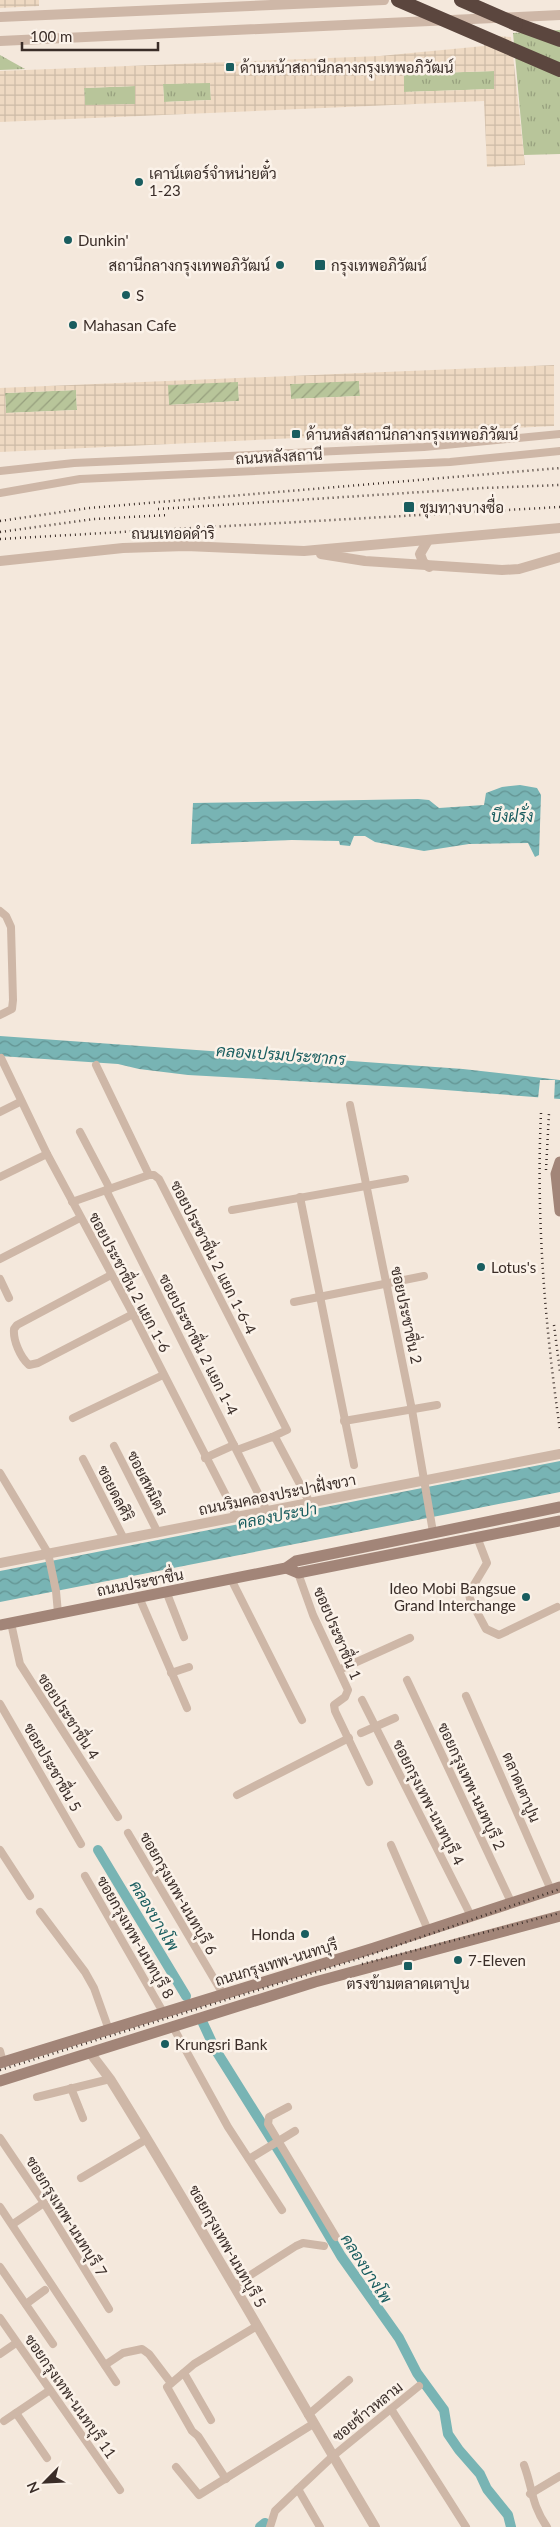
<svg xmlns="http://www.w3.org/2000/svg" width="560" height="2527" font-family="Lato,Sarabun,sans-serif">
  <defs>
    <pattern id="grass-tufts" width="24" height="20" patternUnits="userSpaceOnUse" patternTransform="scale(1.25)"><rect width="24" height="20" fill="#b8c59a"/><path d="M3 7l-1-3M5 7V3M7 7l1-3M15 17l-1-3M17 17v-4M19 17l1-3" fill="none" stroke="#97a07e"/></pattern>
    <pattern id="garden-furrows" width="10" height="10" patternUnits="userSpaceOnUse" patternTransform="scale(1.25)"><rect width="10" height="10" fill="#b8c59a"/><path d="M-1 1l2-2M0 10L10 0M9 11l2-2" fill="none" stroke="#97a07e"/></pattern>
    <pattern id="plaza-grid" width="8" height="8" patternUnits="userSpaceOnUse" patternTransform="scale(1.25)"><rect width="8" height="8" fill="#eed9c2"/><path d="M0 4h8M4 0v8" fill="none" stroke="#cdbba7"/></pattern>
    <pattern id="water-waves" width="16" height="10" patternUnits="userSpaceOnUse" patternTransform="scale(1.25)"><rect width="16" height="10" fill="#78b4b4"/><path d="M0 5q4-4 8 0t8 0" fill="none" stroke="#639392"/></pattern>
  </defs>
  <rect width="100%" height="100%" fill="#f4e8dc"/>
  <!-- grass -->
  <g fill="url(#grass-tufts)">
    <polygon points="560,30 560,154 524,155 513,33"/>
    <polygon points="0,55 25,69 0,70"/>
    <polygon points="494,71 495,89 404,92 404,74"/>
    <polygon points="210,82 211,100 164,102 163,84"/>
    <polygon points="135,86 136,104 85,106 84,88"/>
  </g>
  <!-- garden -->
  <g fill="url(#garden-furrows)">
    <polygon points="359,380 360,396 291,399 290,384"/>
    <polygon points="238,381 239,401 169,405 167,385"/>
    <polygon points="76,390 77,410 6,413 5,393"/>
  </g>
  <!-- plaza -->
  <g fill="url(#plaza-grid)" fill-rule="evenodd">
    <polygon points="0,0 39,0 39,6 0,8"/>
    <path d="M 485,35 L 511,37 L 525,165 L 487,167 L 484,101 L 0,122 L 0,71 L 380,56 L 484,46 ZM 494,71 L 494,89 L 404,92 L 404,74 ZM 210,83 L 211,100 L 164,102 L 163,84 ZM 135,86 L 135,104 L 85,105 L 84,88 Z"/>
    <path d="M 554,365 L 554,426 L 0,452 L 0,388 ZM 359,381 L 360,396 L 291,399 L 290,384 ZM 238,382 L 239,401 L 169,405 L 168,385 ZM 76,390 L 77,410 L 6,413 L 5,393 Z"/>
  </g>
  <!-- water -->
  <g fill="url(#water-waves)">
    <polygon points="520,785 537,788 541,795 539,855 535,857 528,843 469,844 424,851 375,842 365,836 354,836 350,846 340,845 339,841 292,840 191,844 193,803 418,799 429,800 439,808 484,805 486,793 502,787"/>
    <polygon points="0,1036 463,1069 560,1080 560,1099 419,1088 188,1075 139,1069 118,1064 0,1056"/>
    <polygon points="560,1461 560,1492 0,1602 0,1571"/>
  </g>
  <!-- pier -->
  <polygon fill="#f4e8dc" points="540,1080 555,1080 554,1101 538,1099"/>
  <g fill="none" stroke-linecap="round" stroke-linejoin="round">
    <!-- canal -->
    <g stroke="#78b4b4" stroke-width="10">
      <polyline points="98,1850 186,1996"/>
      <polyline points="202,2021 215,2049 284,2159 341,2256 399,2338 417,2373 444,2410 448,2434 459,2450 480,2474 487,2489 508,2515 511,2527"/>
      <polyline points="260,2527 265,2523"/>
    </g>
    <!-- minor -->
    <g stroke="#ceb7a7" stroke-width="8">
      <polyline points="0,471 74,463 424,447 560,434"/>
      <polyline points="0,493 80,479 450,462 560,451"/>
      <polyline points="0,911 6,916 11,927 13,1000 12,1009 0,1015"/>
      <polyline points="1,1058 47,1154 133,1314 237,1517"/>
      <polyline points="96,1065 149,1175"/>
      <polyline points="350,1105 412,1410 433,1532"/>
      <polyline points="0,1112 20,1102"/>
      <polyline points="80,1132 110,1189"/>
      <polyline points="0,1177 47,1154"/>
      <polyline points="106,1190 267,1511"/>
      <polyline points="300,1197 354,1465"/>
      <polyline points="72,1202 149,1175 154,1175 159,1179 287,1430 272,1437"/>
      <polyline points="232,1210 405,1179"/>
      <polyline points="0,1259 80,1218"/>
      <path d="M 111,1275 L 17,1325 L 14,1329 C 13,1340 20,1357 29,1365 L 38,1363 L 133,1314"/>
      <polyline points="0,1279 9,1298"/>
      <polyline points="294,1302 424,1276"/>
      <polyline points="73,1418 163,1375"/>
      <polyline points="344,1421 437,1405"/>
      <polyline points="114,1446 158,1533"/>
      <polyline points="237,1450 272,1437 276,1439 310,1503"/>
      <polyline points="205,1458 234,1445"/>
      <polyline points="83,1459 124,1539"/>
      <polyline points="0,1473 48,1553 56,1591 58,1613"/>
      <polyline points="477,1537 487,1563 469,1593 470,1599 486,1629 499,1635 557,1607"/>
      <polyline points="298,1573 313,1615 348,1690 345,1697 334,1705 335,1711 369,1782"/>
      <polyline points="231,1579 302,1720"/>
      <polyline points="166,1591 184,1637"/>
      <polyline points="139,1597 187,1708"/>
      <polyline points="11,1623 20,1664 118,1817"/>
      <polyline points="341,1669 410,1638"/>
      <polyline points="171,1673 189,1667"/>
      <polyline points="407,1680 512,1904"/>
      <polyline points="466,1696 551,1890"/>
      <polyline points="362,1700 471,1916"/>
      <polyline points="0,1704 81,1844"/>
      <polyline points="361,1733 395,1718"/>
      <polyline points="237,1795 349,1738"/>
      <polyline points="128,1833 223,1994"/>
      <polyline points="391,1845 428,1930"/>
      <polyline points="0,1850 30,1896"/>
      <polyline points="85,1876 163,2012"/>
      <polyline points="40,1912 85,1972 94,1988 109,2030"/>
      <polyline points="173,2027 228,2127 282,2210"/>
      <polyline points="0,2051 3,2062"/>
      <polyline points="71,2088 83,2118"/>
      <polyline points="37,2097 110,2079"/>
      <polyline points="288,2107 269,2117 268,2124 336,2237"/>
      <polyline points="0,2138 44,2203 109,2309"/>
      <polyline points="249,2159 295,2131"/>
      <polyline points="81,2178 147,2139"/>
      <polyline points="0,2207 116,2382"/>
      <polyline points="13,2224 44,2203"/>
      <polyline points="0,2267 53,2344"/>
      <polyline points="235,2285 296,2246 303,2243 324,2246"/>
      <polyline points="26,2304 45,2290"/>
      <polyline points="0,2318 120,2490"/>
      <polyline points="0,2354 16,2343"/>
      <polyline points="105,2365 123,2353 142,2349 149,2354 171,2383"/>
      <polyline points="184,2373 211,2420"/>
      <polyline points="391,2409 466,2527"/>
      <polyline points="16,2413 47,2458"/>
      <polyline points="308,2415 349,2380"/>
      <polyline points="4,2421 50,2390"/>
      <path d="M 524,2465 C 533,2489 531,2504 547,2527"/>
      <polyline points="176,2467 199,2495 313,2424"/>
      <polyline points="226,2479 198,2436 192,2431 167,2387 194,2364 257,2326"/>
      <polyline points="298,2489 320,2527"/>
      <polyline points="530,2494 560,2476"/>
      <polyline points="270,2527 275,2511 298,2489 333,2456 419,2386"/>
    </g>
    <!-- tertiary -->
    <g stroke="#ceb7a7" stroke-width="10">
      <polyline points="0,17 384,0"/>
      <polyline points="0,41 560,15"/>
      <polyline points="427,542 420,554 423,562 429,567"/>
      <polyline points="321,554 365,561 502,570 519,569 560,557"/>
      <polyline points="0,561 123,548 186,546 304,551 560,528"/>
      <polyline points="0,1563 560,1454"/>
      <path d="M 91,2054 L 110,2079 C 202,2226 286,2378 375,2527"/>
    </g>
    <!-- secondary -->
    <g stroke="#a28578" stroke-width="11">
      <polyline points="560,1162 556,1174 560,1211"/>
      <polyline points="286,1568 298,1573 560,1521"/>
      <polyline points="0,1625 286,1568 296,1561 560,1507"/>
      <polyline points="0,2063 374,1948 560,1887"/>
      <polyline points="0,2081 315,1982 560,1916"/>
    </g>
    <!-- motorway -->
    <polyline stroke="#5b463e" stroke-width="14" points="516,24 560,40"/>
    <!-- rail -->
    <g stroke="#3a2d28" stroke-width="2.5" stroke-dasharray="1 4" stroke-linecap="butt">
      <polyline points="158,509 484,488 560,485"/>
      <polyline points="0,521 89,508 560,468"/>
      <polyline points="0,532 94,519 168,515"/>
      <polyline points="0,539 560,507"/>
      <path d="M 541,1113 C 536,1219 545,1325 560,1430"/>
      <polyline points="546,1170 549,1113"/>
      <polyline points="554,1325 560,1372"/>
      <polyline points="362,1964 560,1913"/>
      <polyline points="0,2070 358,1959 560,1889"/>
    </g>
    <!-- motorway-bridge -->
    <g stroke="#5b463e" stroke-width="14">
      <polyline points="398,0 560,70"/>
      <polyline points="461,0 516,24"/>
    </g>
  </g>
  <!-- markers -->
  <g fill="#195d5f" stroke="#fbf2e9" stroke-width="2">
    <rect x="225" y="62" width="10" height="10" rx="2.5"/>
    <circle cx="139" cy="182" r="5"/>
    <circle cx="68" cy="240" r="5"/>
    <circle cx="280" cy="265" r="5"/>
    <rect x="314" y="259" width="12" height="12" rx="2.5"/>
    <circle cx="126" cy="295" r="5"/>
    <circle cx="73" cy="325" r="5"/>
    <rect x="291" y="429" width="10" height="10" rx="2.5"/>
    <rect x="403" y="501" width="12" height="12" rx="2.5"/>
    <circle cx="481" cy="1267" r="5"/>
    <circle cx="526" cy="1597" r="5"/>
    <circle cx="305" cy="1934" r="5"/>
    <circle cx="458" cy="1960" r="5"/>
    <rect x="403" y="1961" width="10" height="10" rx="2.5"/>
    <circle cx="165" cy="2044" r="5"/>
  </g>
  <g text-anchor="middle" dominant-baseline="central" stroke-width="5" stroke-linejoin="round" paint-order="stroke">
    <!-- poi labels -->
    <g font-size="15" fill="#3a2d28" stroke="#fbf2e9" text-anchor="start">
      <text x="240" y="67">ด้านหน้าสถานีกลางกรุงเทพอภิวัฒน์</text>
      <text x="149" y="173">เคาน์เตอร์จำหน่ายตั๋ว<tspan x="149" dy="17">1-23</tspan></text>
      <text x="78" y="240">Dunkin'</text>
      <text x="270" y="265" text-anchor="end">สถานีกลางกรุงเทพอภิวัฒน์</text>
      <text x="331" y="265">กรุงเทพอภิวัฒน์</text>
      <text x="136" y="295">S</text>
      <text x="83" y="325">Mahasan Cafe</text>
      <text x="306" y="434">ด้านหลังสถานีกลางกรุงเทพอภิวัฒน์</text>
      <text x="420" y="507">ชุมทางบางซื่อ</text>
      <text x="491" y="1267">Lotus's</text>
      <text x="516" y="1588" text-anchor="end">Ideo Mobi Bangsue<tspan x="516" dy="17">Grand Interchange</tspan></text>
      <text x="295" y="1934" text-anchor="end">Honda</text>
      <text x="468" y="1960">7-Eleven</text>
      <text x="408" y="1983" text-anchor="middle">ตรงข้ามตลาดเตาปูน</text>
      <text x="175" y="2044">Krungsri Bank</text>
    </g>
    <!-- street labels -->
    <g font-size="15" fill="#3a2d28" stroke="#fbf2e9">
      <text transform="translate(279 456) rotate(-3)">ถนนหลังสถานี</text>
      <text x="173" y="533">ถนนเทอดดำริ</text>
      <text transform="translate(214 1257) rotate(63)">ซอยประชาชื่น 2 แยก 1-6-4</text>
      <text transform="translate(130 1282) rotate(62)">ซอยประชาชื่น 2 แยก 1-6</text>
      <text transform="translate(407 1315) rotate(78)">ซอยประชาชื่น 2</text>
      <text transform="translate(199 1344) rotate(63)">ซอยประชาชื่น 2 แยก 1-4</text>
      <text transform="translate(148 1483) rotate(63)">ซอยสหมิตร</text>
      <text transform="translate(116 1493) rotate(63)">ซอยดลศิริ</text>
      <text transform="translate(277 1494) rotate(-11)">ถนนริมคลองประปาฝั่งขวา</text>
      <text transform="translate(140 1582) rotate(-11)">ถนนประชาชื่น</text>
      <text transform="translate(338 1633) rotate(67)">ซอยประชาชื่น 1</text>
      <text transform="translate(69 1716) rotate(57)">ซอยประชาชื่น 4</text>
      <text transform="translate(53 1767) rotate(60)">ซอยประชาชื่น 5</text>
      <text transform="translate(472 1786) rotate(65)">ซอยกรุงเทพ-นนทบุรี 2</text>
      <text transform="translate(522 1787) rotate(67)">ตลาดเตาปูน</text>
      <text transform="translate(429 1802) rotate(63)">ซอยกรุงเทพ-นนทบุรี 4</text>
      <text transform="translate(179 1893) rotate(60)">ซอยกรุงเทพ-นนทบุรี 6</text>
      <text transform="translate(136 1937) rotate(60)">ซอยกรุงเทพ-นนทบุรี 8</text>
      <text transform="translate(276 1962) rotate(-17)">ถนนกรุงเทพ-นนทบุรี</text>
      <text transform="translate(67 2216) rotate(58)">ซอยกรุงเทพ-นนทบุรี 7</text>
      <text transform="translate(228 2246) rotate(60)">ซอยกรุงเทพ-นนทบุรี 5</text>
      <text transform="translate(71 2396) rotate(55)">ซอยกรุงเทพ-นนทบุรี 11</text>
      <text transform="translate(367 2411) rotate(-39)">ซอยข้าวหลาม</text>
    </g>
    <!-- water labels -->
    <g font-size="16" font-style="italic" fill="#195d5f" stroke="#fbf2e9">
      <text x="512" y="815">บึงฝรั่ง</text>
      <text transform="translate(281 1054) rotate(4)">คลองเปรมประชากร</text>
      <text transform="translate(277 1515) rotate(-11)">คลองประปา</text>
      <text transform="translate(155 1915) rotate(59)">คลองบางโพ</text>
      <text transform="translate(367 2268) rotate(57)">คลองบางโพ</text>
    </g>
  </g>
  <!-- north arrow -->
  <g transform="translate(45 2482) rotate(246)" stroke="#fbf2e9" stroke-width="4" paint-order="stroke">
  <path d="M0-4L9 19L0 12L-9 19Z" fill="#3a2d28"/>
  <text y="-8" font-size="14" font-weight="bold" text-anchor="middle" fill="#3a2d28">N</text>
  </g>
  <!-- scale -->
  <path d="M22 42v8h136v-8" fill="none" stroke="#3a2d28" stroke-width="2.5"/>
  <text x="30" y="42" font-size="15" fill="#3a2d28" stroke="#fbf2e9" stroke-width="4" paint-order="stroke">100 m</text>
</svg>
